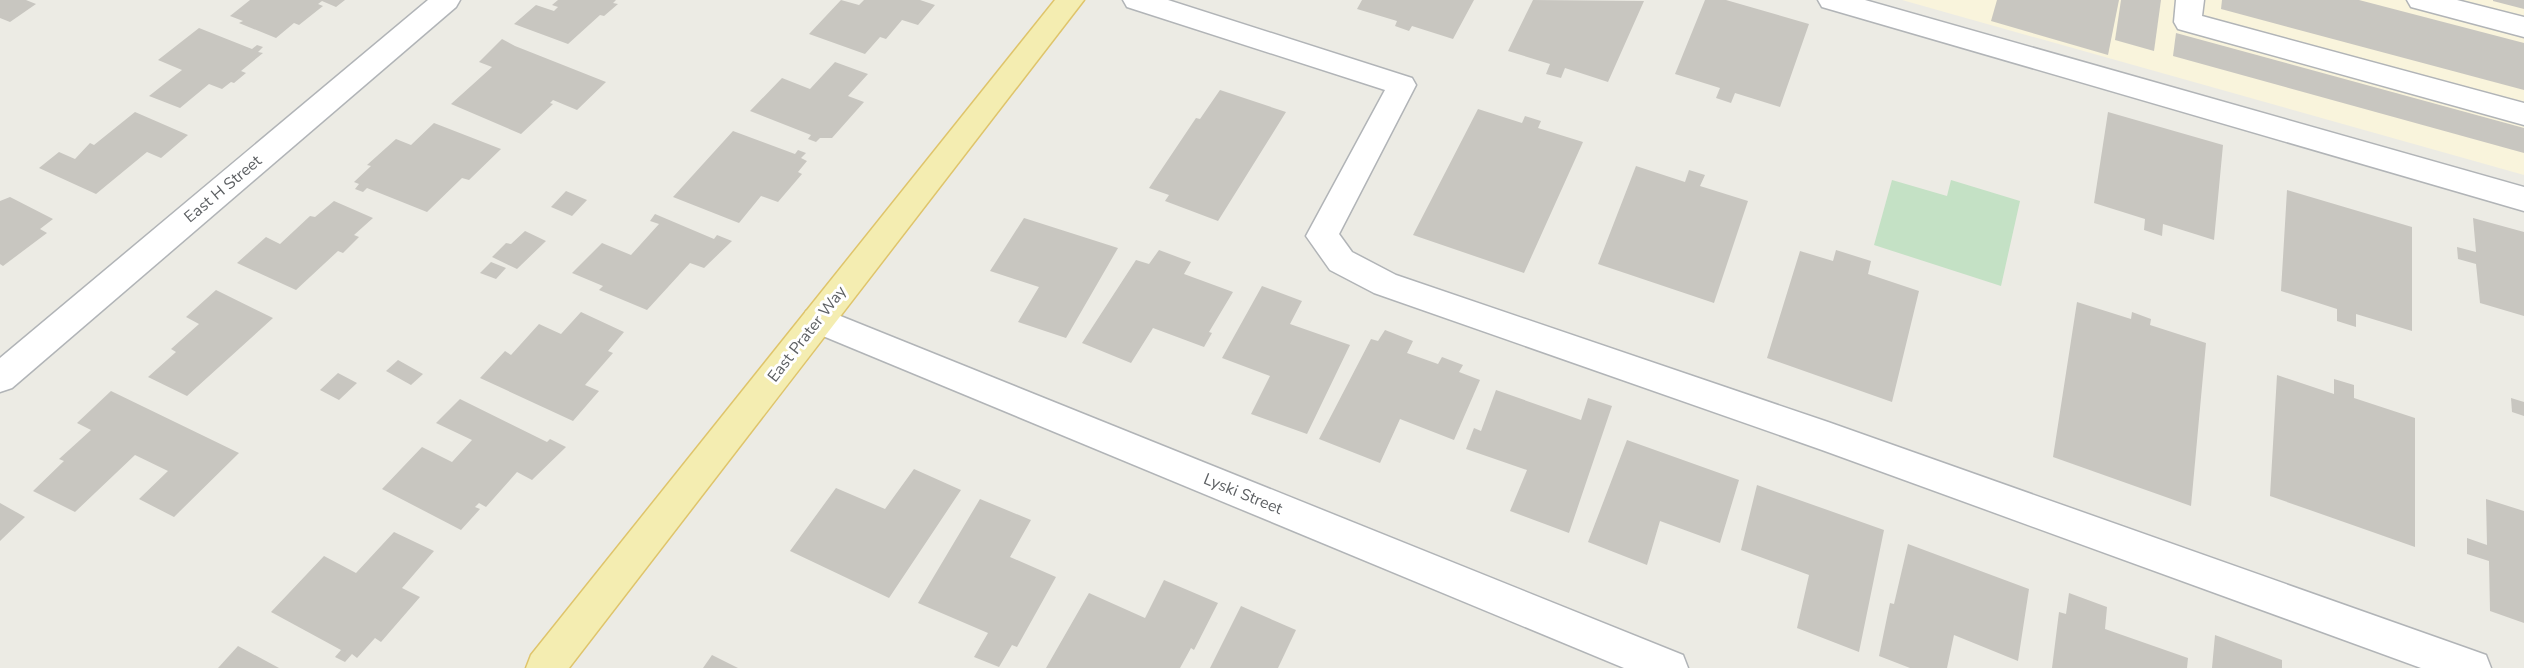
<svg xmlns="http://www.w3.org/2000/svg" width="2524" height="668" font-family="'Nunito Sans',sans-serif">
  <rect width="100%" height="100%" fill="#ecebe4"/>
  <!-- commercial -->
  <polygon fill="#f9f4dc" points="1902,0 2524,0 2524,175"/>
  <!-- green -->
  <polygon fill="#c4e1c5" points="1892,180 1947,196 1951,180 2020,201 2001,286 1874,245"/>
  <!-- building -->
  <g fill="#c8c6c0">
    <polygon points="0,0 26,0 36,4 10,22 0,18"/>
    <polygon points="250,0 345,0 336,7 322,1 318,4 323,6 299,25 294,23 276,38 239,23 243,21 230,16"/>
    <polygon points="558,0 616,0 613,3 618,4 604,16 600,15 568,44 514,24 536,5 554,11 558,7 552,5"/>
    <polygon points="841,0 859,5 864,0 920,0 935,5 918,25 902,20 886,39 880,37 865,54 809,34"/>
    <polygon points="1362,0 1474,0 1453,39 1412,26 1409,31 1395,26 1397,21 1357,9"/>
    <polygon points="1533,0 1644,1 1608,82 1565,68 1561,78 1546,74 1550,64 1508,51"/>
    <polygon points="1705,0 1726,0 1809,24 1780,107 1735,93 1731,103 1716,98 1720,88 1675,74"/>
    <polygon points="1997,0 2119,0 2108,55 1991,21"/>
    <polygon points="2121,0 2161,0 2154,51 2115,40"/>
    <polygon points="2222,0 2359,0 2524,43 2524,90 2221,9"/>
    <polygon points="2493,0 2524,0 2524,9 2493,1"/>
    <polygon points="199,28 252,49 257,45 263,47 258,52 263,53 241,71 246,73 234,83 231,82 222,89 209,84 180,108 149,96 182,70 158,60"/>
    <polygon points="2176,33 2524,128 2524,153 2173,56"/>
    <polygon points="502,39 515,46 606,82 577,110 553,100 550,103 553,104 521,134 451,104 492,67 479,62"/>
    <polygon points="835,62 868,74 848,96 864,102 832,138 820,138 816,142 808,139 811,135 750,111 782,78 810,89"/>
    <polygon points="1220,90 1286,112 1218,221 1165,201 1169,195 1149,188 1196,118 1200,119"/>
    <polygon points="1478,109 1522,123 1525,116 1541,121 1538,128 1583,142 1524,273 1413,235"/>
    <polygon points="135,112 188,135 161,158 147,152 96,194 39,168 59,152 75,159 90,143 94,145"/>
    <polygon points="2108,112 2223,145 2214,240 2163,224 2162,236 2144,230 2145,219 2094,203"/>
    <polygon points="434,123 501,149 469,180 462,178 427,212 367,188 363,192 355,189 359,184 354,182 371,166 367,165 396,139 411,145"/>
    <polygon points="733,131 795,154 798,150 806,153 801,158 807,161 798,172 802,174 778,202 761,196 739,223 673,197"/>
    <polygon points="1636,166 1685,182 1689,170 1705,175 1700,186 1748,201 1714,303 1598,264"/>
    <polygon points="2287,190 2412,227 2412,331 2356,314 2356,327 2337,321 2337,309 2281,291"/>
    <polygon points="566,191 587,200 572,216 551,207"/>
    <polygon points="10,197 53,219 40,229 47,233 3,266 0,264 0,201"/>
    <polygon points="334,201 373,218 354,235 359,237 343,253 338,251 296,290 237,263 266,237 280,244 310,216 315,217"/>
    <polygon points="655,214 714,239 717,235 732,241 704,268 690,263 647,310 599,290 603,286 572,273 602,243 631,255 659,224 650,221"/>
    <polygon points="1024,218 1118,248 1066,338 1018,322 1039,287 990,271"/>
    <polygon points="2473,218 2524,232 2524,316 2480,303 2476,264 2458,259 2457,247 2476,252"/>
    <polygon points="525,231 546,241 517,269 492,257 506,243 511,244"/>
    <polygon points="1159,250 1191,262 1184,274 1233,292 1209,332 1212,333 1204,347 1153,328 1131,363 1082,343 1136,260 1149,264"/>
    <polygon points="1836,250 1871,261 1868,274 1919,291 1892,402 1767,358 1800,251 1833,261"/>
    <polygon points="491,262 506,268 496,279 480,273"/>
    <polygon points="1262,286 1302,301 1290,324 1350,345 1307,434 1251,414 1270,376 1222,358"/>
    <polygon points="216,290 273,318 187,396 148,377 176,352 171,349 199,324 186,317"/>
    <polygon points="2077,302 2131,319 2132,312 2151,319 2150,325 2206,343 2191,506 2053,457"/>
    <polygon points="581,312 624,332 608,351 613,353 585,385 599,391 573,421 480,378 505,351 511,355 539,324 561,334"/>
    <polygon points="1385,330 1413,341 1407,353 1438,364 1442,357 1463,365 1459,372 1480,380 1454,440 1400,419 1380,463 1319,439 1371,339 1378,341"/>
    <polygon points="398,360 423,374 411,385 386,371"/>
    <polygon points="338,373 357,383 339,400 320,390"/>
    <polygon points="2277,375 2334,394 2334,379 2354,385 2354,398 2415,418 2415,547 2270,496"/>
    <polygon points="1496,390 1581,420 1588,398 1612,406 1569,533 1510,511 1527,470 1466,449 1474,428 1481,431"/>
    <polygon points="111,391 239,453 174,517 139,499 168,471 135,455 75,512 33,491 64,461 59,459 91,430 77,423"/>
    <polygon points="2511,398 2524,402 2524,416 2512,412"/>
    <polygon points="460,399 547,442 550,439 566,447 532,480 517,472 486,507 479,503 475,507 480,509 461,530 382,489 422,447 452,462 472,440 436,423"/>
    <polygon points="1627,440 1739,480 1720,543 1660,521 1647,565 1588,542"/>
    <polygon points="914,469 961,490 889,598 790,551 836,488 885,509"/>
    <polygon points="1757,485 1884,530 1859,652 1797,628 1809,575 1741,550"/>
    <polygon points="980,499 1031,520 1010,557 1056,577 1017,647 1012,645 999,667 974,657 988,633 918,603"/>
    <polygon points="2486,499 2524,511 2524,623 2490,611 2489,561 2467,554 2467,538 2487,545"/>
    <polygon points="0,503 25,517 0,541"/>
    <polygon points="394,532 434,551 402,588 420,597 381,642 375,638 357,658 352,654 345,662 335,657 341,650 271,612 324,556 356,573"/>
    <polygon points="1908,544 2029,589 2018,661 1954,635 1947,668 1910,668 1879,656 1890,603 1894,604"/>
    <polygon points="1164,580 1218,603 1194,650 1191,648 1180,668 1046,668 1089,593 1145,618"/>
    <polygon points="2069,593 2107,607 2105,629 2188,658 2187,668 2052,668 2059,612 2066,614"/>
    <polygon points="1241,606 1296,630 1278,668 1210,668"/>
    <polygon points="2215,635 2282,660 2282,668 2212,668"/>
    <polygon points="238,646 279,668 218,668"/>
    <polygon points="712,655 738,668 703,668"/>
  </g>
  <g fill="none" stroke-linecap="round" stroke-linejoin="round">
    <!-- minor casing -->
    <g stroke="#b1b4b7" stroke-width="3">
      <g id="minor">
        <polygon points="428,0 460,0 456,7 12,388 0,392 0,358"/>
        <polygon points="1123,0 1168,0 1412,78 1416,85 1339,234 1352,252 1396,275 1828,422 2472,650 2486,655 2491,668 2421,668 1822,450 1374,293 1330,270 1306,236 1385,90 1127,7"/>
        <polygon points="1818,0 1865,0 2524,187 2524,211 1822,7"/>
        <polygon points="2176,0 2204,0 2202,16 2524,103 2524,125 2178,29 2174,22"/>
        <polygon points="2407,0 2457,0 2524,17 2524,37 2411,7"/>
        <polygon points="818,307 1683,655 1688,668 1624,668 806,329 802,320 806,311"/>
      </g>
    </g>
    <!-- major casing -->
    <g stroke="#dfc46b" stroke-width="3">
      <polygon id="major" points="1055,0 1084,0 569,668 526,668 531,655"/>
    </g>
    <!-- minor -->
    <use href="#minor" fill="#fff" fill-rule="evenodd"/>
    <!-- major -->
    <use href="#major" fill="#f4edb1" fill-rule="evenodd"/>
  </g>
  <g text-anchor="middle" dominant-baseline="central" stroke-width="6" stroke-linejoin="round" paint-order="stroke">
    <!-- street labels -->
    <g font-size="16" fill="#5c5f62" stroke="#fff">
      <text transform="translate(223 189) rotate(-40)">East H Street</text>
      <text transform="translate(807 334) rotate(-52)">East Prater Way</text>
      <text transform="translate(1243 494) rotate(22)">Lyski Street</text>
    </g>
  </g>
</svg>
